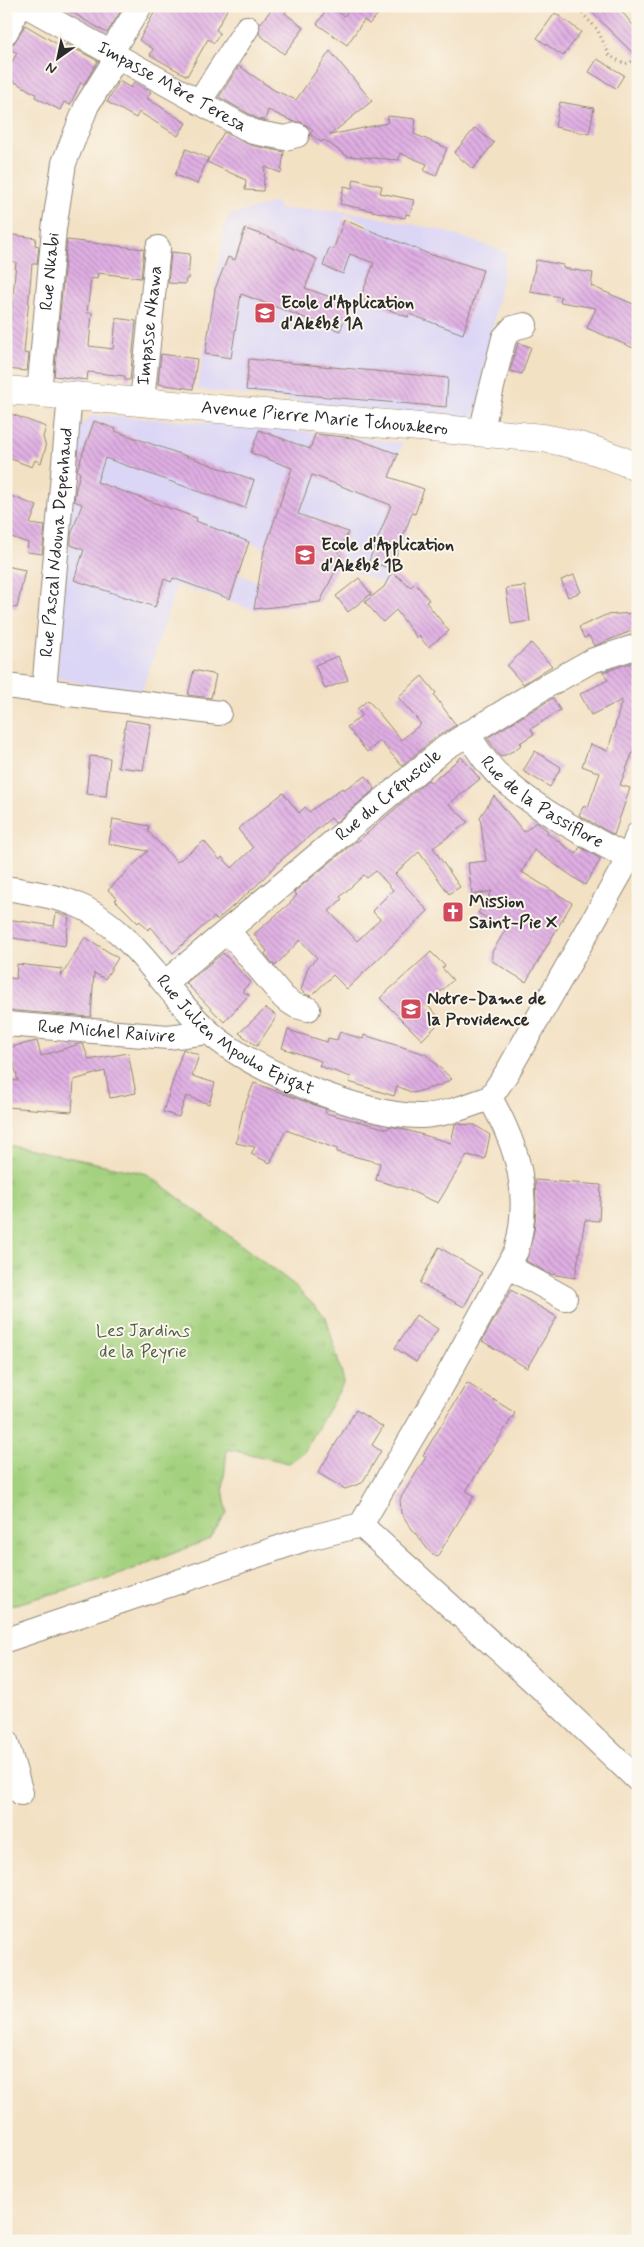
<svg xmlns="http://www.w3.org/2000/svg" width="644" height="2247" font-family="Mynerve,sans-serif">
  <defs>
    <pattern id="park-tufts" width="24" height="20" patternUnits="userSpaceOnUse" patternTransform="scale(1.25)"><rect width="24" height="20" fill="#a4d17f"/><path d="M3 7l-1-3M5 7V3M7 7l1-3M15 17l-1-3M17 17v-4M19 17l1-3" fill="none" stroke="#8db46e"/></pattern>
    <pattern id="building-back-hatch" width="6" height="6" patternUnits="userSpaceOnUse" patternTransform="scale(1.25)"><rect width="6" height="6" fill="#e0afe4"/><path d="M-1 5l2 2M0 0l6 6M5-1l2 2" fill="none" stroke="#b68fb9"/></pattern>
  </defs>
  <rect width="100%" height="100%" fill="#fbf7ec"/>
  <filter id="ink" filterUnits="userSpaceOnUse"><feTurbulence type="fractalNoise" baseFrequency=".02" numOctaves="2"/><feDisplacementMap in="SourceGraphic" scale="10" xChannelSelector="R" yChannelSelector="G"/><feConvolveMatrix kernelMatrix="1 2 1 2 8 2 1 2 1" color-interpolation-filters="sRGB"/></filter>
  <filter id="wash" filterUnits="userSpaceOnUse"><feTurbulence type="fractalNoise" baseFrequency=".0096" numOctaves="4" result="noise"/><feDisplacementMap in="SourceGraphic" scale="20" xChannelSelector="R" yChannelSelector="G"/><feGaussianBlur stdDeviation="1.12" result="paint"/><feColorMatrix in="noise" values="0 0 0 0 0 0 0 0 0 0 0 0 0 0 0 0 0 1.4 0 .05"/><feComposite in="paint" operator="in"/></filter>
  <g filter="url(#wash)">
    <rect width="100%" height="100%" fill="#f3e1c4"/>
    <!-- built -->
    <g fill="#dcd6f6" fill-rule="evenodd">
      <path d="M 277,202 L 279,209 L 332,210 L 357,213 L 439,230 L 507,252 L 476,414 L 464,419 L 197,390 L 226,222 L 230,215 ZM 346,215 L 368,223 L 355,256 L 333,248 ZM 245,229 L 264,235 L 237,254 ZM 329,249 L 349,256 L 343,273 L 323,266 ZM 435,255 L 483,270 L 476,294 L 428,279 ZM 228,257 L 264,270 L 219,280 ZM 274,276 L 350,304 L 340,331 L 263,303 ZM 216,286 L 241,290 L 231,358 L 205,354 ZM 425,293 L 472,310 L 463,334 ZM 249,360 L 344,367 L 342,397 L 246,389 Z"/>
      <path d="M 93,415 L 257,426 L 403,443 L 390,477 L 424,490 L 385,584 L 339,566 L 336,573 L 328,570 L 315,604 L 253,610 L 177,585 L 141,695 L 97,688 L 57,677 L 76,429 ZM 94,421 L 116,429 L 98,479 L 77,471 ZM 259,430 L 308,448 L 300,470 ZM 117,431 L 254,480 L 245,507 L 107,458 ZM 316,434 L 354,438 L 398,455 L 389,476 L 345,460 L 423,489 L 302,471 ZM 79,476 L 97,482 L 89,506 L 72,500 ZM 288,479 L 308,487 L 299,513 L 278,505 ZM 279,507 L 323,522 L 315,546 L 271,531 ZM 76,522 L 96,554 L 68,545 ZM 325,523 L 348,532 L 341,549 L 318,541 ZM 201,524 L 326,571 L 314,603 L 254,609 L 259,582 L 189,555 ZM 98,556 L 180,559 L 171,582 ZM 79,564 L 107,591 L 74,580 ZM 216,570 L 237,577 L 230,599 L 209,592 Z"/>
    </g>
    <!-- park -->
    <polygon fill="url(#park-tufts)" stroke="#687e55" points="6,1144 147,1174 289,1281 326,1317 344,1382 304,1452 289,1463 227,1449 223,1488 227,1513 210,1539 118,1575 6,1607"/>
    <g id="blocks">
      <!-- building -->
      <g fill="url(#building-back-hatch)" fill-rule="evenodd">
        <polygon points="61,6 124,6 107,33"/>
        <polygon points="158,6 229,6 216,30 220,33 214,43 208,39 187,76 150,55 153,49 139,40"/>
        <polygon points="274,6 289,6 285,13 304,28 284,54 259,34 260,24"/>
        <polygon points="329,6 344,16 351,8 349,6 386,6 369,24 364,20 347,45 317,24"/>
        <polygon points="585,6 617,6 638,31 638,58"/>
        <polygon points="555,13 581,32 563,56 537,38"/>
        <polygon points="25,25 64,48 66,44 98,61 84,84 81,82 70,105 64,102 60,110 35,97 36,94 6,77 6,72 17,53 6,46 14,43"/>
        <polygon points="330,51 372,101 330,135 387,123 388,116 416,119 414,134 447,148 436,176 424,171 427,164 400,153 399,160 347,156 324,140 321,142 310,134 313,130 301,122 294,122 268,110 265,120 258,119 219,97 239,66 274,90 296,100"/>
        <polygon points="597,59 624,75 616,88 589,72"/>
        <polygon points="119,81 131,88 134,82 151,92 147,98 186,123 178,136 139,112 136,118 107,102"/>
        <polygon points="560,102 594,108 589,134 555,127"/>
        <polygon points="475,128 494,143 473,169 454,153"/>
        <polygon points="224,132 250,145 284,152 281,173 265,167 263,191 245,190 246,180 207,162"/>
        <polygon points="186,149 208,158 197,184 175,175"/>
        <polygon points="354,179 382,186 380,193 414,200 410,215 406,214 405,218 340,204 344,186 352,188"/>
        <polygon points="344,220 434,256 435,255 483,270 463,334 409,314 408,317 360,299 374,263 350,254 343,274 323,266 329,248 333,250"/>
        <polygon points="245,229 264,235 317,259 305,288 350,304 340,331 241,294 231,358 205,354 215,289 228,257 235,260"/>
        <polygon points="6,234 36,238 35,245 39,246 37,264 32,264 24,353 29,354 27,371 6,369 6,351 8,351 16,262 6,261"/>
        <polygon points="67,240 144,249 141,278 98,273 97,279 91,278 87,313 92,313 89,346 113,349 116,318 136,321 130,380 125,380 125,376 88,372 87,380 54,376"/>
        <polygon points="171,252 190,254 188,279 186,279 185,284 168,283"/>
        <polygon points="536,260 563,265 563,268 593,273 591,286 638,306 638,350 587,328 596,308 560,302 561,297 530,292"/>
        <polygon points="518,343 531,347 522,374 510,371"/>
        <polygon points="161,354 197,359 193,389 158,384"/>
        <polygon points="249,359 448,378 446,407 246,390"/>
        <polygon points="6,412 46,427 43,437 46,447 41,463 35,460 32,467 6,457"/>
        <polygon points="94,421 116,429 115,431 254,480 245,508 105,458 97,482 197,518 196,521 249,542 230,599 173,578 171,582 164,579 155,607 74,580 84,550 71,545 71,535 82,504 74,501 76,488 80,473 77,470"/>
        <polygon points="259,430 310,449 315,434 354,438 398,454 389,477 424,489 415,514 412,513 391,569 369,561 391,505 312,475 298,514 348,532 341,550 334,547 342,557 320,602 254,609 264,551 292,468 251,453"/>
        <polygon points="6,494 37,506 30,524 45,526 42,554 27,552 28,543 6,535"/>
        <polygon points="6,566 25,570 17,608 6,606"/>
        <polygon points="392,572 411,587 415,583 429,600 426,602 449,631 428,647 419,636 417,638 396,610 383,622 365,602 384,587"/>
        <polygon points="574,575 581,592 568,597 561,580"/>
        <polygon points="359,578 371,594 348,612 336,596"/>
        <polygon points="525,586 530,621 511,624 506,588"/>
        <polygon points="633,613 634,630 594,646 589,636 584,638 579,627 606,615"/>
        <polygon points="531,643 552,666 523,684 507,666"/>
        <polygon points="338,656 348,680 325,689 315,665"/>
        <polygon points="638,661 638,739 620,785 630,788 614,835 579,815 584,805 588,807 600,773 582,766 590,744 608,751 622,700 591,715 580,694 608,680 603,672"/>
        <polygon points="194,670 216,675 211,698 188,695"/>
        <polygon points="422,676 436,693 434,695 456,725 436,737 402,766 380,741 367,752 347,727 362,715 357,709 368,700 401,740 421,724 398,697"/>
        <polygon points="553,698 560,710 531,729 534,734 520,743 522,744 515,750 501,757 487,738"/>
        <polygon points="126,720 151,724 143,770 118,767"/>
        <polygon points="535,751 561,767 550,787 523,771"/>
        <polygon points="90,756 110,758 106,796 86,794"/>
        <path d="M 461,757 L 480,779 L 449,804 L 468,822 L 433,848 L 460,887 L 449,894 L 419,852 L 395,874 L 428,911 L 347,989 L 333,975 L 311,996 L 305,994 L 301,990 L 308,967 L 317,958 L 300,940 L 275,966 L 265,954 L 267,951 L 254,934 L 290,903 L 297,895 L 294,892 L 356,841 L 357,842 L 428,780 L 431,783 ZM 376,871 L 393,890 L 372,911 L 380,919 L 357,941 L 329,911 L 342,899 L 340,897 L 364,875 L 367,878 Z"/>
        <polygon points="366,776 375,789 335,823 331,818 281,860 257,885 217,920 214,917 173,953 151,927 148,930 140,921 138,923 115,900 117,898 108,890 148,851 109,844 113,819 149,826 148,831 177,862 204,841 220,860 222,857 232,868 253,848 238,829 283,793 299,813 305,807 309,812 342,788 343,790"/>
        <polygon points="494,796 524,832 536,822 548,831 547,833 576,854 580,847 601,859 585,885 534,850 522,872 572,903 526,982 492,961 492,952 506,929 478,913 492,891 472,895 468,863 486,861 480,817"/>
        <polygon points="56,913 69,916 65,946 6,937 6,919 54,926"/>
        <polygon points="85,937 118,958 105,979 94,973 91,1017 6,1010 6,977 16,979 17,964 62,969 61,977"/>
        <polygon points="431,952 445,966 442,968 453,980 427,1005 442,1020 422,1040 380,998"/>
        <polygon points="223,953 251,982 242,991 249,995 224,1022 186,983"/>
        <polygon points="266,1008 277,1016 257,1046 239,1033"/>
        <polygon points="288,1030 327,1042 328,1038 337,1040 340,1032 363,1039 364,1035 425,1054 452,1079 441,1085 413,1093 397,1086 394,1096 349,1082 351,1077 319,1066 321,1061 282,1048"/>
        <polygon points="37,1041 41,1056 79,1044 83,1044 89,1060 128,1053 136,1093 110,1098 105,1071 74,1080 72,1112 6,1107 6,1080 18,1081 10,1047"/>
        <polygon points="183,1049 199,1055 192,1076 215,1083 209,1104 186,1096 179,1117 163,1112"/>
        <polygon points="254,1083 326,1109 325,1113 388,1129 389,1126 399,1128 451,1143 455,1124 475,1125 490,1135 485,1159 467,1155 438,1203 406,1189 376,1180 380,1163 337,1152 337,1149 286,1130 270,1163 251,1154 255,1147 236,1143 243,1110"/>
        <polygon points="535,1180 601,1185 599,1221 585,1220 575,1278 550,1274 526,1261 534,1231 536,1210"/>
        <polygon points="439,1247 482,1273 464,1307 420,1283"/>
        <polygon points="511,1290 557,1317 527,1368 482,1341"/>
        <polygon points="416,1315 438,1329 416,1362 395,1348"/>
        <polygon points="467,1383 515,1413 466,1491 474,1496 437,1557 429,1551 409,1525 401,1513 400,1499 426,1457 423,1455"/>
        <polygon points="356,1410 383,1427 372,1445 381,1451 362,1483 345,1489 318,1473"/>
      </g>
    </g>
  </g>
  <g filter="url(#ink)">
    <use href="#blocks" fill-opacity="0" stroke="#8f8678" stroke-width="1"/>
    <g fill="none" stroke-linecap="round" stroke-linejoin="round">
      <!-- minor casing -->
      <g stroke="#8f8678" stroke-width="26">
        <g id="minor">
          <path id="s1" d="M 27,6 L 253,132 L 285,138 L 297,135"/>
          <polyline points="6,32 19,6"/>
          <polyline points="111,52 140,6"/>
          <polyline points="199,102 247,28"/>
          <path id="s2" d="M 39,393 L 54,229 L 64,163 L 87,105 L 117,57"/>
          <path id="s3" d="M 142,401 L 158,248"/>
          <polyline points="481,432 504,338 513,328 525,325"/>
          <polyline points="6,686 219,713"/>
          <path id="s4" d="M 44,690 L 70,395"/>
          <path id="s5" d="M 467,733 C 478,750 489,768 505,781 C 541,812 587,836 629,858"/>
          <path id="s6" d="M 6,888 C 29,892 51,895 73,903 C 132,926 164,992 209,1032 C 250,1070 365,1117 421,1116 C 445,1115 467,1106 490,1098"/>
          <polyline points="228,931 284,998 296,1006 308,1009"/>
          <path id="s7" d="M 165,983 L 445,748 L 541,689 L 591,661 L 638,646"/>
          <path id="s8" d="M 6,1024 L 168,1037 L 208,1032"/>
          <polyline points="490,1098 508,1071 629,858 638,834"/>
          <polyline points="509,1267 565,1298"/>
          <polyline points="361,1525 551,1697 638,1780"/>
          <path d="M 6,1640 L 305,1539 L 361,1525 L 443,1384 L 516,1251 C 532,1194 518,1147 490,1098"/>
          <polyline points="6,1741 21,1793"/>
        </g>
      </g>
      <!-- major casing -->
      <g stroke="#8f8678" stroke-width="29">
        <g id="major">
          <path id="s9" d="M 6,390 L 543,438 C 577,444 608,453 638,468"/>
        </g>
      </g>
      <!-- path -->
      <polyline stroke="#8f8678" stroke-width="3" stroke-dasharray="1 4" stroke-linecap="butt" points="575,6 597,29 610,56 625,64 638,59"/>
      <!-- minor -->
      <use href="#minor" stroke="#fff" stroke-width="24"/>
      <!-- major -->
      <use href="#major" stroke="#fff" stroke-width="28"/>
    </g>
  </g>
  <!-- icons -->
  <defs>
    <g id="school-square" transform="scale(1.125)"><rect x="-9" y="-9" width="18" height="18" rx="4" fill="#d1495b" stroke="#fbf7ec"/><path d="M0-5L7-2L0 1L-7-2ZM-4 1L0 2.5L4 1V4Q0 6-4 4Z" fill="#fff"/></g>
    <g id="church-square" transform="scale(1.125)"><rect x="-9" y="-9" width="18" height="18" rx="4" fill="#d1495b" stroke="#fbf7ec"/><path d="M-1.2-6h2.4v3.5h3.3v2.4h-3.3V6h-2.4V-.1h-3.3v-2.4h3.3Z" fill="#fff"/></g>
  </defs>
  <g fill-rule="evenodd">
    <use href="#school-square" x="265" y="313"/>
    <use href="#school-square" x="305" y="555"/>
    <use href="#church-square" x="453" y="912"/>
    <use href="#school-square" x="411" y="1009"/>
  </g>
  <g text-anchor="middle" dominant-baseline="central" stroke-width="4" stroke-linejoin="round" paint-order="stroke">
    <!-- street labels -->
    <g font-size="18" fill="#2b2b2b" stroke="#fbf7ec">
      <text stroke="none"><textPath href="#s1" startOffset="166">Impasse Mère Teresa</textPath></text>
      <text stroke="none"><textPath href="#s2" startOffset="122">Rue Nkabi</textPath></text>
      <text stroke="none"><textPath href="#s3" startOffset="76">Impasse Nkawa</textPath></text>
      <text stroke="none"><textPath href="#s9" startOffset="320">Avenue Pierre Marie Tchouakero</textPath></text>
      <text stroke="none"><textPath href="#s4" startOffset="148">Rue Pascal Ndouna Depenhaud</textPath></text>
      <text stroke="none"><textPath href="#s7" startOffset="292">Rue du Crépuscule</textPath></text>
      <text stroke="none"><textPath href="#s5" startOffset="104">Rue de la Passiflore</textPath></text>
      <text stroke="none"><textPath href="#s8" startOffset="101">Rue Michel Raivire</textPath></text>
      <text stroke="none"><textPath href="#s6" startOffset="281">Rue Julien Mpouho Epigat</textPath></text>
    </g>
    <!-- poi labels -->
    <g font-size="18" font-weight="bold" fill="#2b2b2b" stroke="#fbf7ec" text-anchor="start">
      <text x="281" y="303">Ecole d'Application<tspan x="281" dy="21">d'Akébé 1A</tspan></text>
      <text x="321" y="545">Ecole d'Application<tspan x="321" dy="21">d'Akébé 1B</tspan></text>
      <text x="469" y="902">Mission<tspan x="469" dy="21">Saint-Pie X</tspan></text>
      <text x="427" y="999">Notre-Dame de<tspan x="427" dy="21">la Providence</tspan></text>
    </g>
    <!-- park labels -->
    <g font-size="18" fill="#4f5d44" stroke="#fbf7ec">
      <text x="143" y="1331">Les Jardins<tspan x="143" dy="21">de la Peyrie</tspan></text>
    </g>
  </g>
  <!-- margin -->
  <rect width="644" height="2247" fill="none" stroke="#fbf7ec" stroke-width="25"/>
  <!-- north arrow -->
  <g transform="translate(58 58) rotate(213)" stroke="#fbf7ec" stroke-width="4" paint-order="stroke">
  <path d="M0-4L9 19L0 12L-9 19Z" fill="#2b2b2b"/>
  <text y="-8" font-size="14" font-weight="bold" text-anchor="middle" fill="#2b2b2b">N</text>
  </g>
</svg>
